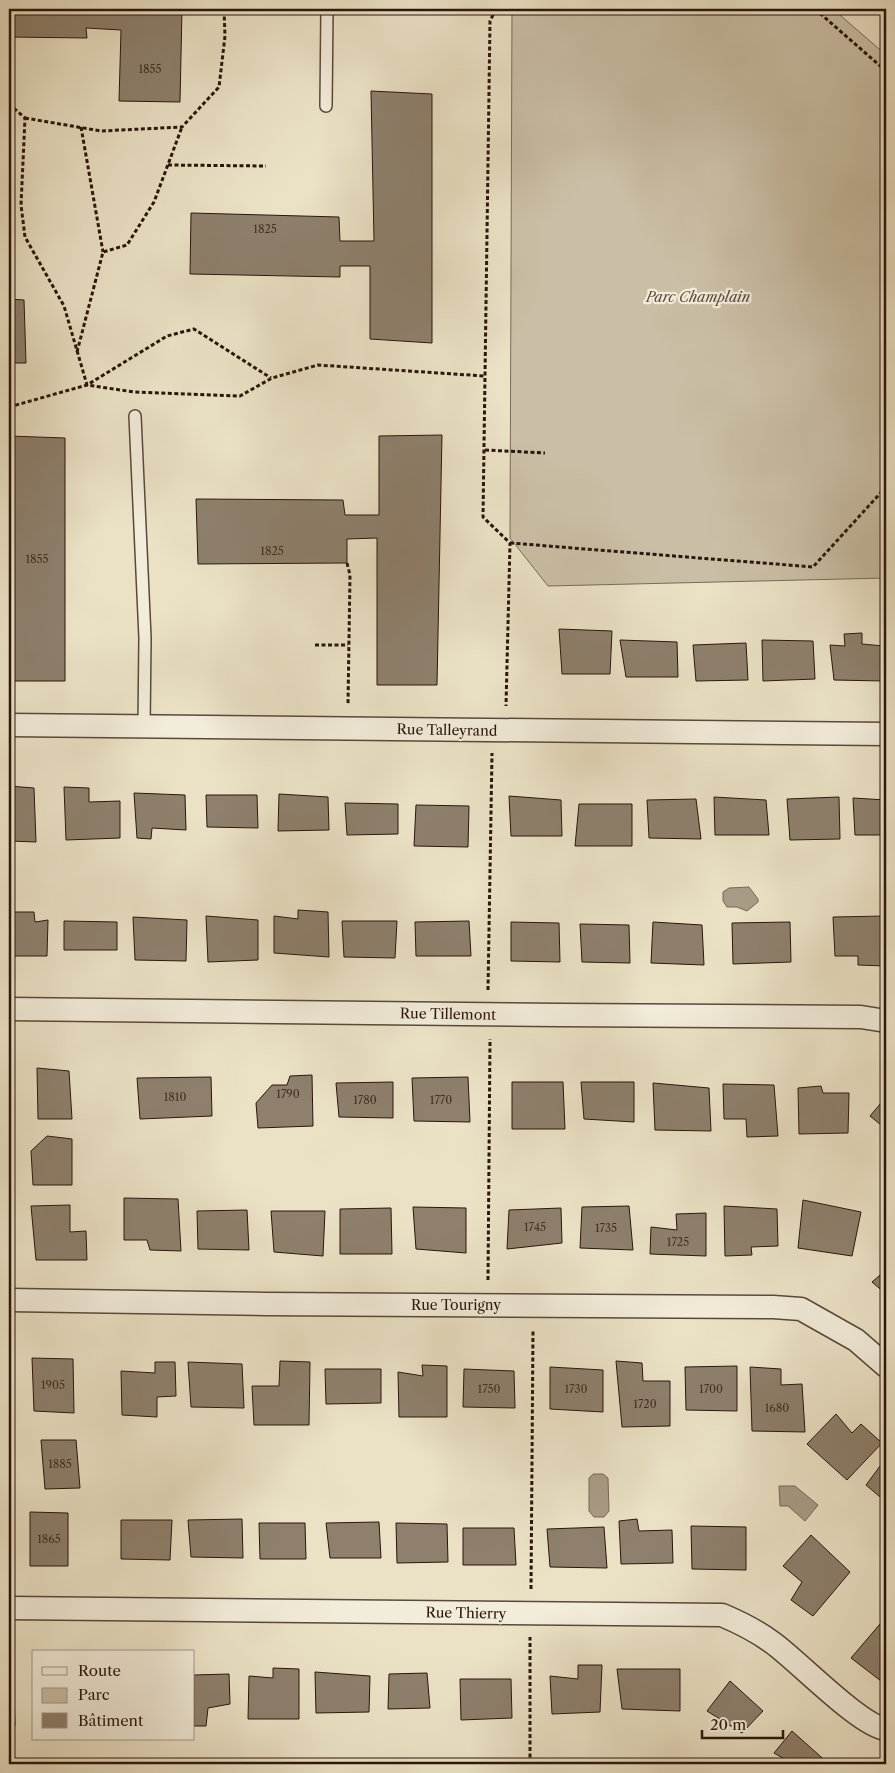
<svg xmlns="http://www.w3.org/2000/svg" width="895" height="1773" font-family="'Libre Caslon Text',serif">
  <rect width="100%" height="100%" fill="#ebe2c6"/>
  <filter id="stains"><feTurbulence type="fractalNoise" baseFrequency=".004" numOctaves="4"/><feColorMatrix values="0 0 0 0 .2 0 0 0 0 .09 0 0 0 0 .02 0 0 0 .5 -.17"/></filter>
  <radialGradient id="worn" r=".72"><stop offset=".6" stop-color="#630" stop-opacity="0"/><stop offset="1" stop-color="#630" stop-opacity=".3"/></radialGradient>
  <!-- green -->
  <polygon fill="#cabfa6" stroke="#7a6a59" points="512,9 833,9 886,55 886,578 548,586 510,538"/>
  <!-- water -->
  <g fill="#a99c87" stroke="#766656">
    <polygon points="749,887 758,899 758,902 747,911 737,907 727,907 723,901 723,892 729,888"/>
    <polygon points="593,1474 603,1474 608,1478 609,1511 604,1517 594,1517 589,1511 589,1478"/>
    <polygon points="779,1486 795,1486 818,1505 805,1521 788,1506 780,1506"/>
  </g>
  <!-- building -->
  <g fill="#8e806d" stroke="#2a150c">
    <polygon points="9,9 182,9 180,102 119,101 121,30 86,28 87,38 9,37"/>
    <polygon points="371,91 432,94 432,343 370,339 370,266 340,266 340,277 190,274 191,213 339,217 340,241 374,241"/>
    <polygon points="9,299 24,300 26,363 9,363"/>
    <polygon points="442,435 437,685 377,685 377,538 347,539 347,563 198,564 196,499 343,500 345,515 379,515 379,436"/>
    <polygon points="9,436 65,438 65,681 9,681"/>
    <polygon points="559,629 612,631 610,674 562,674"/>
    <polygon points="862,633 862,644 884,646 884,681 834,680 830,645 845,646 844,634"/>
    <polygon points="620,640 677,642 678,677 626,677"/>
    <polygon points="762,640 813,641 815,679 763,681"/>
    <polygon points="746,643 748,680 696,681 693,645"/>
    <polygon points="9,786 34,788 36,842 9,841"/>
    <polygon points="64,787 89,788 89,802 120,801 120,838 66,840"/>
    <polygon points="134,793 185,795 186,830 152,828 151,839 137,838"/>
    <polygon points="279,794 328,797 329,830 278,831"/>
    <polygon points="206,795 257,795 258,828 207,827"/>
    <polygon points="509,796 561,800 562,836 511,836"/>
    <polygon points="714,797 766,800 769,835 715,835"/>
    <polygon points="839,797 840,839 790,840 787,799"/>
    <polygon points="853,798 886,800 886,835 855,835"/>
    <polygon points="696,799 701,839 649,838 647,800"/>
    <polygon points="345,803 398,804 398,834 347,835"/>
    <polygon points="579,804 632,804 632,846 575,846"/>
    <polygon points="416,805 469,806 468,847 414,846"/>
    <polygon points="298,910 328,912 329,957 274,953 274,916 298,919"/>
    <polygon points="9,912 34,912 35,922 48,920 47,956 9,956"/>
    <polygon points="206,916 258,920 258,960 208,962"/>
    <polygon points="886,916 886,966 858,965 858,956 835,956 833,917"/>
    <polygon points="133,917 187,920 186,961 135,960"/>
    <polygon points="64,921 117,922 117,950 64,950"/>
    <polygon points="342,921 397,921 395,958 344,957"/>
    <polygon points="469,921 471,956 416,956 415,922"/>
    <polygon points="511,922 559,923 560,962 511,961"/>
    <polygon points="653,922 702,925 704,965 651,963"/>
    <polygon points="790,922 791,962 733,964 732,923"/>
    <polygon points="580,924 629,925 630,963 582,962"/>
    <polygon points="37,1068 69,1071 72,1119 38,1119"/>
    <polygon points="312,1075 313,1126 258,1128 256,1103 272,1085 287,1085 290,1076"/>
    <polygon points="211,1077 212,1116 140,1119 137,1078"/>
    <polygon points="468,1077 470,1122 414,1121 412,1078"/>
    <polygon points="393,1082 393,1118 339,1117 336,1083"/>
    <polygon points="512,1082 563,1082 565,1129 512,1129"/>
    <polygon points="581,1082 634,1082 634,1122 584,1119"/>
    <polygon points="653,1083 709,1088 711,1131 655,1130"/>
    <polygon points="723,1084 774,1085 778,1136 747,1137 746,1119 724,1119"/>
    <polygon points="821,1086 823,1093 849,1093 848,1133 799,1134 798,1088"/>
    <polygon points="886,1097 886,1129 870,1116"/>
    <polygon points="47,1136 72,1139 72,1185 33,1185 31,1151"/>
    <polygon points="124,1198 178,1199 181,1251 150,1250 147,1240 124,1240"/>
    <polygon points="803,1200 861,1212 852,1256 798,1248"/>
    <polygon points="70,1205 70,1232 86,1231 87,1260 36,1260 31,1206"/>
    <polygon points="629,1206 633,1250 580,1248 582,1207"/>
    <polygon points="724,1206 777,1209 778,1246 751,1247 752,1255 725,1256"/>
    <polygon points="413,1207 466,1208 466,1253 416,1249"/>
    <polygon points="391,1208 392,1254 340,1254 340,1209"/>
    <polygon points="561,1208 562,1243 507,1249 509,1210"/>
    <polygon points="247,1210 249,1250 198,1249 197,1211"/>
    <polygon points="271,1211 325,1211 323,1256 274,1252"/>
    <polygon points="706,1213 706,1256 650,1254 651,1227 677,1230 676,1214"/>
    <polygon points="886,1270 886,1294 872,1282"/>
    <polygon points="32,1358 73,1359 74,1413 34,1411"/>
    <polygon points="280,1361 310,1362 309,1425 254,1425 252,1386 279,1386"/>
    <polygon points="616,1361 642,1363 643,1381 670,1381 670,1426 622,1427"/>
    <polygon points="155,1362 175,1362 176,1396 157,1397 157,1417 122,1415 121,1371 155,1373"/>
    <polygon points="188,1362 242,1364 244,1408 191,1407"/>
    <polygon points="422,1365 447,1366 447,1417 399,1417 398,1372 423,1376"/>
    <polygon points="737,1366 737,1411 686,1410 685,1367"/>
    <polygon points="550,1367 603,1370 603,1412 550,1409"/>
    <polygon points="750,1367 781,1369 781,1385 802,1384 805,1432 752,1431"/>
    <polygon points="325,1369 381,1369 381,1403 326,1404"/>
    <polygon points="464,1369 514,1371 515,1408 463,1407"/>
    <polygon points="836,1414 852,1433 861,1424 882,1443 847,1480 807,1444"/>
    <polygon points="41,1440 76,1440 80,1488 45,1489"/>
    <polygon points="886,1458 886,1502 866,1485"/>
    <polygon points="30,1512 68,1513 68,1566 30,1566"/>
    <polygon points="242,1519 243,1558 191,1557 188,1520"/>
    <polygon points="637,1519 639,1531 672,1530 673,1563 621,1564 619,1521"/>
    <polygon points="121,1520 172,1520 170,1560 121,1559"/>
    <polygon points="379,1522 381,1558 330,1558 326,1523"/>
    <polygon points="259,1523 305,1523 306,1559 260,1559"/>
    <polygon points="396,1523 447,1524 448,1562 397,1563"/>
    <polygon points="691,1526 746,1527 746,1570 692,1569"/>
    <polygon points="604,1527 607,1568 550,1567 547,1529"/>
    <polygon points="463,1528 514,1528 516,1565 463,1565"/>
    <polygon points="811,1535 850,1572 813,1616 791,1600 802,1582 783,1566"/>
    <polygon points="886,1617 886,1675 881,1681 851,1658"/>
    <polygon points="578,1665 602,1665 600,1712 552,1714 550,1676 578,1679"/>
    <polygon points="13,1666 15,1726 9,1726 9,1667"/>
    <polygon points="273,1668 299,1669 299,1719 248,1719 249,1676 273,1678"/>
    <polygon points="617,1669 680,1669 680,1711 622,1709"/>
    <polygon points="315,1672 370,1676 369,1712 316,1713"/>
    <polygon points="427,1673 430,1708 388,1709 389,1674"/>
    <polygon points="229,1674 230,1704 208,1708 206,1726 194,1726 194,1675"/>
    <polygon points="460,1679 511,1679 512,1718 461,1720"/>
    <polygon points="730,1681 763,1711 742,1733 707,1711"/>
    <polygon points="792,1731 829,1764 793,1764 774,1753"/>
  </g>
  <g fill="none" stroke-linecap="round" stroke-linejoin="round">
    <!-- lane casing -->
    <g stroke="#5a483a" stroke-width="14">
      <g id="lane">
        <polyline points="326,106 327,9"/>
        <polyline points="135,416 145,638 144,726"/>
      </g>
    </g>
    <!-- street casing -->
    <g stroke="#5a483a" stroke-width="25">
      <g id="street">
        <polyline points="9,725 886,734"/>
        <polyline points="9,1009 559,1015 861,1017 886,1021"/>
        <polyline points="9,1300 265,1304 773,1307 801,1309 856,1340 886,1366"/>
        <path d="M 9,1608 L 722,1615 C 741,1623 757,1631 773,1643 C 798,1661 860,1726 886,1729"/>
      </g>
    </g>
    <!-- path -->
    <g stroke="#2a150c" stroke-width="3" stroke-dasharray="4 2.5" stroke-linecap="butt">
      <polyline points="496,9 490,21 483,517 510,543 506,706"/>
      <polyline points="645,9 687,9"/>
      <polyline points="815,9 886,71"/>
      <polyline points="9,104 25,118 21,205 25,237 64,306 87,385 134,392 240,396 272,378 318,365 484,376"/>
      <polyline points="25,118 101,131 182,127 219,87 225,36 224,9"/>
      <polyline points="81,127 103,252"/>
      <polyline points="168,165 266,166"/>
      <polyline points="77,352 103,252 127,245 154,202 182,127"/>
      <polyline points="9,407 87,385 167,336 194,329 271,378"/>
      <polyline points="485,450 545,453"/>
      <polyline points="510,543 813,567 886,487"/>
      <polyline points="347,563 350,575 348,704"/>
      <polyline points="315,645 348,645"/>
      <polyline points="488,990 492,753"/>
      <polyline points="488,1280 490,1039"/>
      <polyline points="531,1589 533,1330"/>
      <polyline points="530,1764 530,1637"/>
    </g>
    <!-- lane -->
    <use href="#lane" stroke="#f2ecda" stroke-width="11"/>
    <!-- street -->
    <use href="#street" stroke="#f2ecda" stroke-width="22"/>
  </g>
  <g text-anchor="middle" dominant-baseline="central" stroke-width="4.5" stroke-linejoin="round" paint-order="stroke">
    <!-- number labels -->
    <g font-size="11" fill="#433024">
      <text x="150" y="69">1855</text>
      <text x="265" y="229">1825</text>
      <text x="272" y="551">1825</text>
      <text x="37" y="559">1855</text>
      <text x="288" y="1094">1790</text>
      <text x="175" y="1097">1810</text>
      <text x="365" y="1100">1780</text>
      <text x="441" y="1100">1770</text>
      <text x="535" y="1227">1745</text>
      <text x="606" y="1228">1735</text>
      <text x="678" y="1242">1725</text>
      <text x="53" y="1385">1905</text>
      <text x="489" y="1389">1750</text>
      <text x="576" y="1389">1730</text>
      <text x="711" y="1389">1700</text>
      <text x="645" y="1404">1720</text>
      <text x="777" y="1408">1680</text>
      <text x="60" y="1464">1885</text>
      <text x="49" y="1539">1865</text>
    </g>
    <!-- park labels -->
    <g font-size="14" font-style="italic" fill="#5a483a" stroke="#f2ecda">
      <text x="698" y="297">Parc Champlain</text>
    </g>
    <!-- street labels -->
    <g font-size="14" fill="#2a150c" stroke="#f2ecda">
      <text transform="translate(447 730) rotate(1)">Rue Talleyrand</text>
      <text transform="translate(448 1014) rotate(1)">Rue Tillemont</text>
      <text x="456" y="1305">Rue Tourigny</text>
      <text transform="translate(466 1613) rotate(1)">Rue Thierry</text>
    </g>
  </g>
  <!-- margin -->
  <rect width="895" height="1773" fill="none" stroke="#ebe2c6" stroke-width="30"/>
  <rect x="10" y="10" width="875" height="1753" fill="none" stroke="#2a150c" stroke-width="2.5"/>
  <rect x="15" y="15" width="865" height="1743" fill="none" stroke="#2a150c"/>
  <!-- legend -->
  <rect x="32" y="1650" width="162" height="90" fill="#f2ecda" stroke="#a29688"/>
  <rect x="42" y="1667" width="25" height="8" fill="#f2ecda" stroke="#a29688"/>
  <text x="78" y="1676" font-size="15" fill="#2a150c">Route</text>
  <rect x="42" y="1688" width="25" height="15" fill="#cabfa6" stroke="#a29688"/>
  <text x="78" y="1700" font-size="15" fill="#2a150c">Parc</text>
  <rect x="42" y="1713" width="25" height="15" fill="#8e806d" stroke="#a29688"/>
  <text x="78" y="1726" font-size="15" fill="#2a150c">Bâtiment</text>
  <!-- scale -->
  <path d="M702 1730v8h81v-8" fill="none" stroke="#2a150c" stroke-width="2.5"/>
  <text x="710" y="1730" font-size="15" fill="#2a150c" stroke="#f2ecda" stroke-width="4" paint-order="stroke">20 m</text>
  <rect width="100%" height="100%" filter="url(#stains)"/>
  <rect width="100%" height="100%" fill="url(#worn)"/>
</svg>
